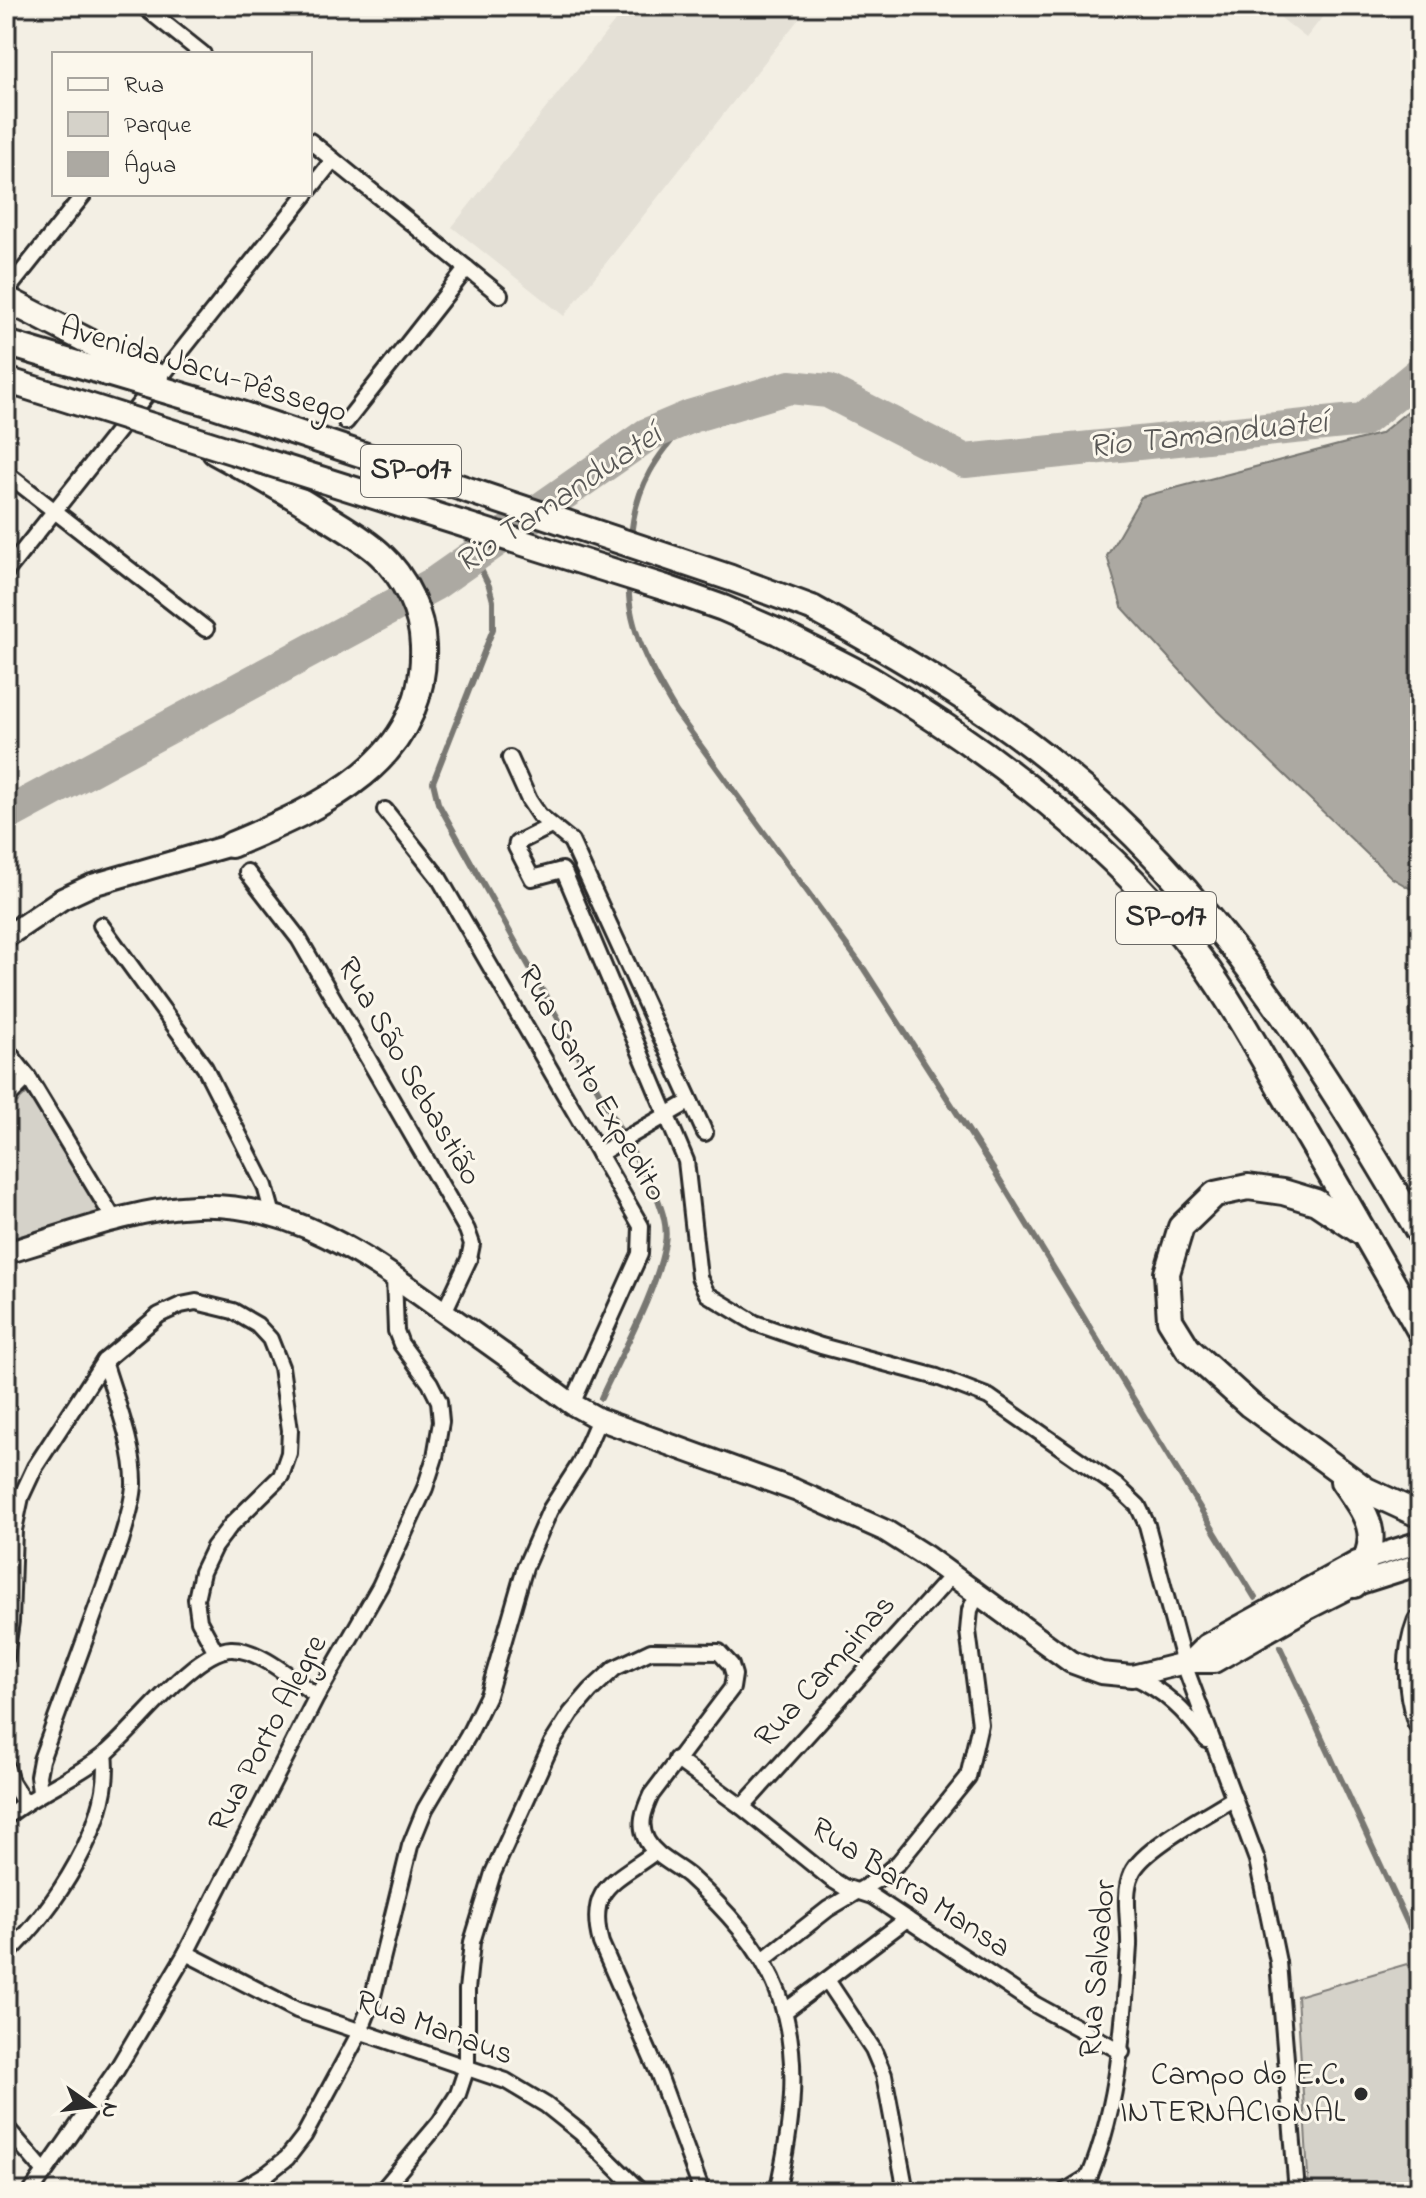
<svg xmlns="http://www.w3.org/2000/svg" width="1426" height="2198" font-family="'Indie Flower',sans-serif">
  <rect width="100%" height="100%" fill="#f3efe4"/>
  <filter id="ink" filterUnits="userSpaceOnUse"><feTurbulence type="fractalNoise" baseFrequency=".0125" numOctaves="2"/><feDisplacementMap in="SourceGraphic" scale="16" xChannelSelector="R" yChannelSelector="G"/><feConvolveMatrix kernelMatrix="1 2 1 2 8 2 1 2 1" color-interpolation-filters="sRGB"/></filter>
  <g filter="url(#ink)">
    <!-- built -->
    <g fill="#e4e0d6">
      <polygon points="627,6 809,6 564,316 452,227"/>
      <polygon points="1266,6 1331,6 1306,38"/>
    </g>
    <!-- green -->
    <g fill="#d5d2c9" stroke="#807e7a" stroke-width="2">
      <polygon points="28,1092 101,1213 6,1242 6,1113"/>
      <polygon points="1407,1964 1420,1991 1420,2192 1309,2192 1297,1996"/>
    </g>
    <!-- water -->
    <polygon fill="#aca9a2" stroke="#787772" stroke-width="2" points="1420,401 1420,894 1392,878 1212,705 1122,607 1107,556 1141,497 1380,434"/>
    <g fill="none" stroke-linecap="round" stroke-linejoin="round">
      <!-- stream -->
      <g stroke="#787772" stroke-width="6">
        <path d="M 631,538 C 635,484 657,456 692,416"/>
        <path d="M 475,557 L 489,586 L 493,601 L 493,629 L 433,782 L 438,803 L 656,1194 C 662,1210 668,1226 665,1243 C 657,1291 622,1352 601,1398"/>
        <path d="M 629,581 C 626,627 653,674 676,712 L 864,969 L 995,1172 L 1255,1598"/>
        <polyline points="1280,1647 1420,1950"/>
      </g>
      <!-- river -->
      <polyline stroke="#aca9a2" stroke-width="34" points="6,815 434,584 647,435 692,416 790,387 828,391 965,461 1363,420 1420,373"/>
      <!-- minor casing -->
      <g stroke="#2b2b2b" stroke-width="20">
        <g id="minor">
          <polyline points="143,6 203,54"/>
          <polyline points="310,141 500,295"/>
          <polyline points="310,189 333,160"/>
          <polyline points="6,292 84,194"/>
          <polyline points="346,422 467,268"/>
          <polyline points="6,473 206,629"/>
          <polyline points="6,572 306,194"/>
          <polyline points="510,758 529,800 539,815 571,841 705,1133"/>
          <polyline points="385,810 439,878 641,1226 640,1254 572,1404"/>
          <polyline points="551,826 517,843 516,847 532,878 562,870 565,874 686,1161 699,1277 707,1294 755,1323 821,1346 937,1377 989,1397 1118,1487 1138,1506 1147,1525 1184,1664 1257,1860 1278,1962 1297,2192"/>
          <polyline points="247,872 299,939 467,1230 472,1244 469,1259 444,1312"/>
          <polyline points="101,925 205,1068 265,1186 273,1215"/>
          <polyline points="6,1049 28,1077 115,1221"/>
          <polyline points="6,1099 28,1077"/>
          <polyline points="599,1154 689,1102"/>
          <polyline points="6,1657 11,1621 14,1530 21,1497 35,1467 104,1361 159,1315 181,1305 196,1302 233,1311 257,1325 270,1339 281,1367 290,1430 289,1453 281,1476 231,1525 214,1547 202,1572 196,1599 199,1621 216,1652"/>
          <path d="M 1132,1676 C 1165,1691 1185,1711 1207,1740"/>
          <polyline points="676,1759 742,1807 831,1879 844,1887 872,1896 1036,2005 1122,2052"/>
          <polyline points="6,1766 11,1782 24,1802"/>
          <path d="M 40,1792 L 38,1776 L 41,1760 L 121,1541 C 126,1523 133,1504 134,1485 C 135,1447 115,1398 104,1361"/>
          <polyline points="742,1807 952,1575"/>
          <path d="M 6,1817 C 37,1792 74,1779 105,1754 C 136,1729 193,1651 231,1649 C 258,1648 295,1681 317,1696"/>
          <path d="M 655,1852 C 615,1882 586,1887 601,1943 L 659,2075 L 702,2192"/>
          <polyline points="186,1953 297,2010 506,2081 546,2105 581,2133 641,2192"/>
          <path d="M 6,1955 C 53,1912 114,1820 105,1754"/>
          <polyline points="763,1960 828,1909 880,1878 899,1862 968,1777 980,1724 968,1631 970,1610 978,1593"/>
          <polyline points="827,1980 873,2049 884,2075 906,2192"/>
          <polyline points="784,2012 907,1919"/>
          <polyline points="6,2127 44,2171"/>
          <polyline points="31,2192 117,2069 186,1953 317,1696 380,1586 425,1488 435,1457 441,1422 439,1401 430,1383 401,1344 396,1331 394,1276"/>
          <polyline points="236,2192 268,2173 287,2158 304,2136 360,2032 371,2004 410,1846 425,1809 468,1736 488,1695 525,1567 550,1510 579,1465 599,1419"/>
          <path d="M 381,2192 L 440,2122 L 458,2094 L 467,2067 L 467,1990 L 472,1942 L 493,1873 L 552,1743 L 571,1713 L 591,1690 L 615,1668 L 651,1651 L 719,1652 L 731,1665 L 734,1675 L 732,1688 L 651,1795 C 644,1810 638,1825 647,1841 C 656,1857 676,1865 689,1876 C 724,1908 761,1947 778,1992 C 802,2057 792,2127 777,2192"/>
          <polyline points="1064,2192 1090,2176"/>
          <path d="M 1083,2192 C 1119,2113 1123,2031 1129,1946 C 1130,1924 1122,1895 1132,1873 C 1143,1848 1209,1814 1234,1798"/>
        </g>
      </g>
      <!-- secondary casing -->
      <g stroke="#2b2b2b" stroke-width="26">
        <g id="secondary">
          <polyline points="6,937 62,899 92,885 231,845"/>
          <path d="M 6,1253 C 67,1235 131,1209 195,1206 C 293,1201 373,1261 448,1315 C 490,1344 531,1374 572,1404 L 599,1419 L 795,1490 L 886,1531 L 927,1557 L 1071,1662 L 1101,1673 L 1132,1676 L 1189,1662 L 1214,1662 L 1303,1611 L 1354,1585 L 1420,1564"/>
          <polyline points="1189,1662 1206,1645 1357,1562 1420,1542"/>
        </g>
      </g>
      <!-- trunk casing -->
      <g stroke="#2b2b2b" stroke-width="30">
        <g id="trunk">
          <path d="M 215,452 C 252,472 289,493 325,516 C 344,528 364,539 380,554 C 405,577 422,613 423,646 C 427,762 323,806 231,845"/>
          <path d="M 812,608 C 897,655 981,704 1057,766 C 1213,891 1320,1063 1420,1234"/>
          <path d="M 778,632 C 809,648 840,662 870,679 C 990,750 1117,847 1201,960 C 1234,1005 1261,1056 1290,1105 C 1334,1180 1377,1255 1420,1331"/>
          <polyline points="1361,1232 1316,1202 1283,1192 1248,1187 1215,1194 1181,1227 1167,1273 1170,1320 1188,1349 1250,1405 1366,1490 1420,1515"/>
          <path d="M 1343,1481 C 1375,1526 1380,1536 1354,1585"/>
          <path d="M 1420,1623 C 1408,1654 1410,1690 1420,1721"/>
        </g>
      </g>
      <!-- minor -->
      <use href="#minor" stroke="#fbf7ec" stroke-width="14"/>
      <!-- secondary -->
      <use href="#secondary" stroke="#fbf7ec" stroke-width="20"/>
      <!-- trunk -->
      <use href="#trunk" stroke="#fbf7ec" stroke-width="24"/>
      <!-- trunk-bridge casing -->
      <g stroke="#2b2b2b" stroke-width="30" stroke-linecap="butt">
        <g id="trunk-bridge">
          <polyline points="6,299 156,376"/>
          <polyline points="6,343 208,403 731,578 812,608"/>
          <polyline points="6,380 666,588 723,608 778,632"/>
        </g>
      </g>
      <!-- trunk-bridge -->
      <use href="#trunk-bridge" stroke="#fbf7ec" stroke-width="24"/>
    </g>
  </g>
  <!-- markers -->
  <circle fill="#2b2b2b" stroke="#fbf7ec" stroke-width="3" cx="1361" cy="2094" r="8"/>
  <g text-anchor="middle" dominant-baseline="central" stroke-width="6" stroke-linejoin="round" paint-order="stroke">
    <!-- shield labels -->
    <g fill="#fbf7ec" stroke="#696865" stroke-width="2">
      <rect x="361" y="445" width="100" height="52" rx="6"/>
      <rect x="1116" y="892" width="100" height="52" rx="6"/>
    </g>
    <g font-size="30" font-weight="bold" fill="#2b2b2b">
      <text x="411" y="471">SP-017</text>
      <text x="1166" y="918">SP-017</text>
    </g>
    <!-- street labels -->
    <g font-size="32" fill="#2b2b2b" stroke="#fbf7ec">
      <text transform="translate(203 371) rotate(17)">Avenida Jacu-Pêssego</text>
      <text transform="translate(408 1072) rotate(60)">Rua São Sebastião</text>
      <text transform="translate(591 1084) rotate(60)">Rua Santo Expedito</text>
      <text transform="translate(826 1672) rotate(-48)">Rua Campinas</text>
      <text transform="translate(269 1734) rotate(-62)">Rua Porto Alegre</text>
      <text transform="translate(910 1889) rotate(33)">Rua Barra Mansa</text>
      <text transform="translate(1099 1969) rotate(-85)">Rua Salvador</text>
      <text transform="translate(434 2029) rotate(20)">Rua Manaus</text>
    </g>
    <!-- poi labels -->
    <g font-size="32" fill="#2b2b2b" stroke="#fbf7ec" text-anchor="end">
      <text x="1345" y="2076">Campo do E.C.<tspan x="1345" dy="37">INTERNACIONAL</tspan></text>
    </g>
    <!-- water labels -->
    <g font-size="34" font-style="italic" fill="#585755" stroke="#fbf7ec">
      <text transform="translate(1208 436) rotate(-6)">Rio Tamanduateí</text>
      <text transform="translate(559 500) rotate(-34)">Rio Tamanduateí</text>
    </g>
  </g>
  <!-- margin -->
  <rect width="1426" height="2198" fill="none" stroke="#fbf7ec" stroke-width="32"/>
  <rect x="16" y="16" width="1394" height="2166" fill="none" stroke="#2b2b2b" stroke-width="3" filter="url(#ink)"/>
  <!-- legend -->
  <rect x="52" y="52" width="260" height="144" fill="#fbf7ec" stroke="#a8a59f" stroke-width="2"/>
  <rect x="68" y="78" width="40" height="12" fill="#fbf7ec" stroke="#a8a59f" stroke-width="2"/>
  <text x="124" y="92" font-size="24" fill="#2b2b2b">Rua</text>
  <rect x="68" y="112" width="40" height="24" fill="#d5d2c9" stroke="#a8a59f" stroke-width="2"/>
  <text x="124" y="132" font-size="24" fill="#2b2b2b">Parque</text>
  <rect x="68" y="152" width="40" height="24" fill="#aca9a2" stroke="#a8a59f" stroke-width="2"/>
  <text x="124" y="172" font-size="24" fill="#2b2b2b">Água</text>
  <!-- north arrow -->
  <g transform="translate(92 2106) rotate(104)" stroke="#fbf7ec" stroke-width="6" paint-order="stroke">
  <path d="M0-6L14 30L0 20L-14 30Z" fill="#2b2b2b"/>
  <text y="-12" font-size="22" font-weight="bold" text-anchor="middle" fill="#2b2b2b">N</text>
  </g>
</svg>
